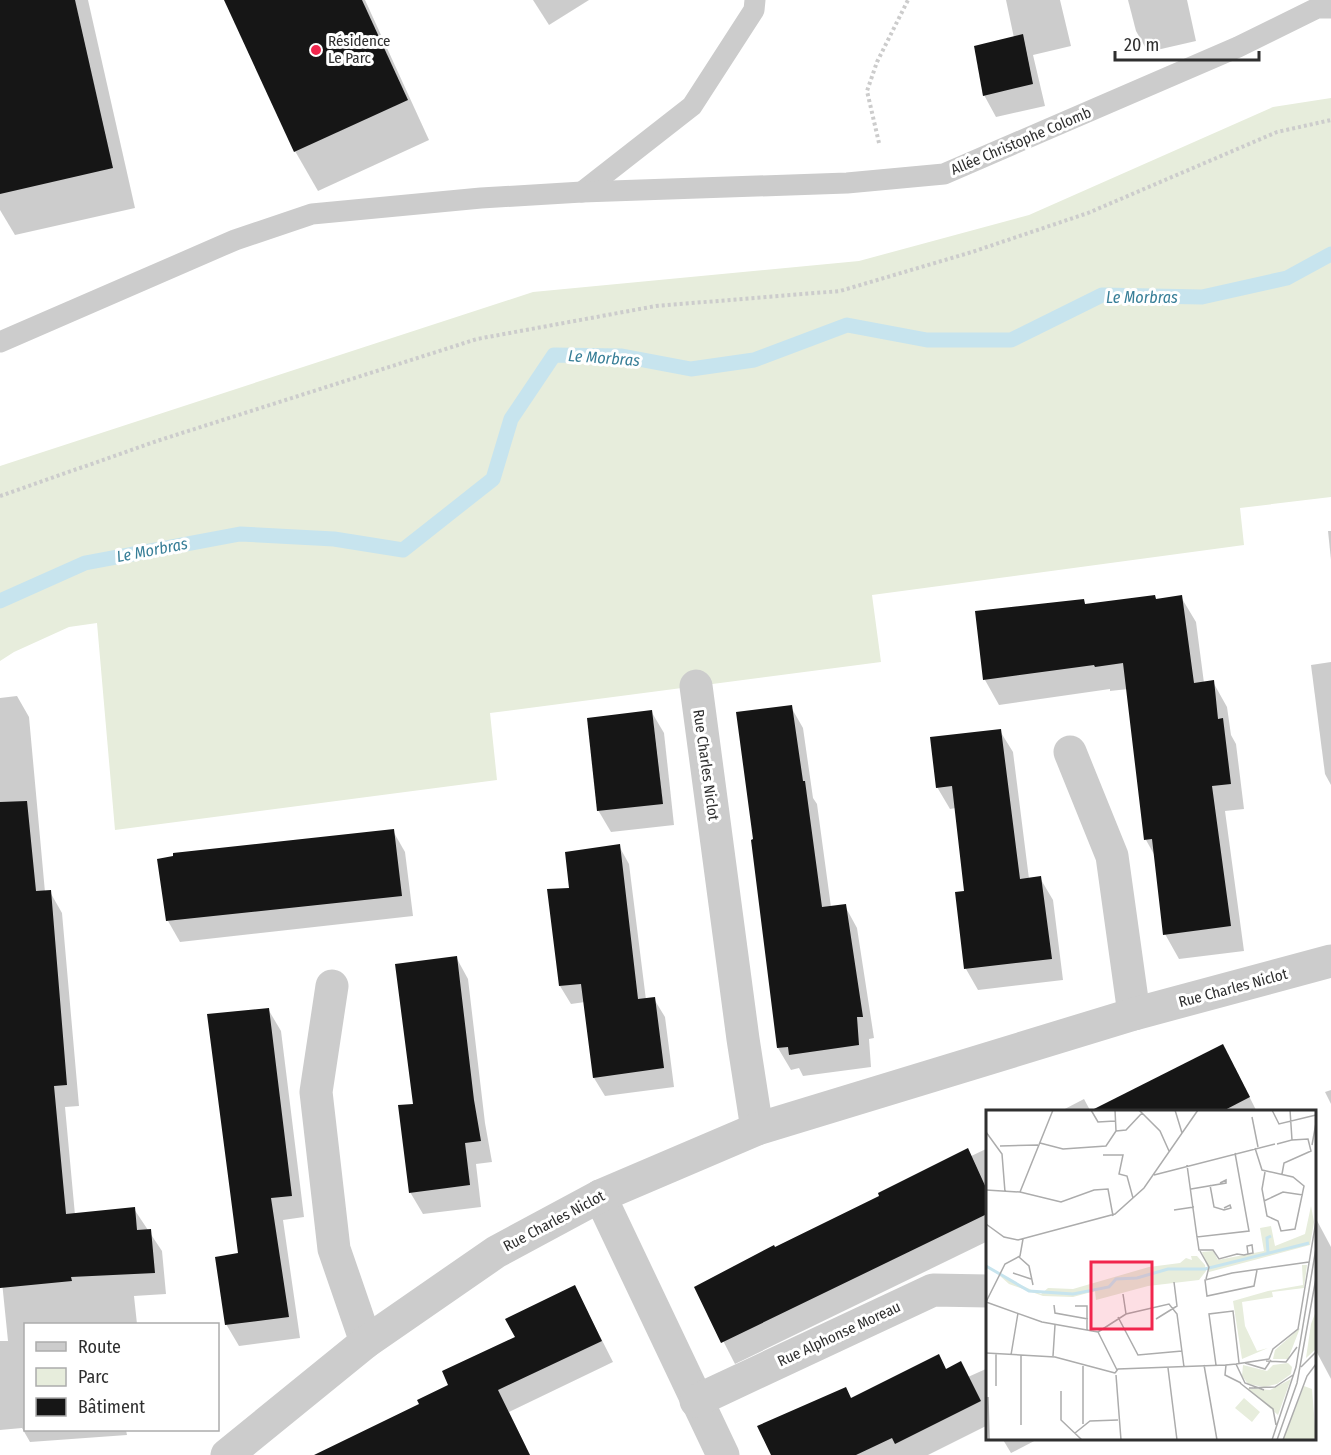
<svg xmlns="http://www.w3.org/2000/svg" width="1331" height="1455" font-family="'Fira Sans Condensed',sans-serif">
  <rect width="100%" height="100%" fill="#fff"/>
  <!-- green -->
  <polygon fill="#e7eddc" points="1331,98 1331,497 1240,508 1244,545 872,595 881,662 490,713 497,780 115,830 97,623 69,627 14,652 0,661 0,466 533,292 859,261 1029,215 1273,107"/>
  <!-- shadow -->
  <g fill="#0003">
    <polygon points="0,0 88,0 135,208 15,235 0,210"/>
    <polygon points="225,0 365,0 429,140 318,191 295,151"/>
    <polygon points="533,0 589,0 549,25"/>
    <polygon points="1006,0 1060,0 1071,46 1033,55 1045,106 996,117 984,95 1014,38"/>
    <polygon points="1128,0 1187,0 1196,41 1148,52 1136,31"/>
    <polygon points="1328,531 1331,531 1331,560"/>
    <polygon points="1181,597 1196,622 1204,683 1213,682 1227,707 1231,735 1236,744 1244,809 1225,811 1244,951 1179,959 1165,934 1155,856 1146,840 1128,689 1110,691 1110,689 999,705 985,680 977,613 1083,600 1086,606 1156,601"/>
    <polygon points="1331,662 1331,785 1325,774 1311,665"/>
    <polygon points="17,696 29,717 45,892 50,892 62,913 79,1106 65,1107 75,1215 134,1209 162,1251 166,1294 134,1296 137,1324 26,1324 26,1430 126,1430 127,1435 30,1442 22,1428 0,1430 0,1341 8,1341 2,1282 0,1283 0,698"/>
    <polygon points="791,707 803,728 813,798 817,804 831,907 845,906 857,928 874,1038 869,1039 871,1067 803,1076 799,1068 791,1070 778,1048 753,841"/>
    <polygon points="651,711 664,733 674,825 611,832 598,810"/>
    <polygon points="1000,731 1013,752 1029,879 1040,878 1053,900 1063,980 978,990 966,969 966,892 956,808 950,809 937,787"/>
    <polygon points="393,831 405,852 413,916 180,942 168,921"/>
    <polygon points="619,846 629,864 646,1000 654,999 665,1017 674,1087 605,1096 594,1078 585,1002 571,1004 560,986 549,891 571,889"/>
    <polygon points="456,957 468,979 485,1123 492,1162 476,1164 481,1207 423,1214 410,1192"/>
    <polygon points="268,1009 281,1031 304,1217 283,1220 300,1338 239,1346 226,1324 239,1255"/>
    <polygon points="1235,1068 1257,1112 1092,1112"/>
    <polygon points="1331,1090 1331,1104 1325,1092"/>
    <polygon points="1084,1099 1091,1112 1059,1112"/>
    <polygon points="988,1148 988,1241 735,1364 696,1288"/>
    <polygon points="1314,1215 1331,1247 1331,1379 1314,1347"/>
    <polygon points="575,1287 613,1362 509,1412 526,1447 510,1455 323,1455 421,1405 450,1386 517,1338"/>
    <polygon points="988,1368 988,1425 928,1455 772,1455 947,1370 968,1377"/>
    <polygon points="1002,1438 1040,1438 1011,1453"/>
  </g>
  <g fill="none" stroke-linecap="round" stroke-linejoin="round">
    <!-- stream -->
    <polyline stroke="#c7e4ee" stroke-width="15" points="0,601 85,563 240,534 334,539 403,550 493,479 511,419 554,355 622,356 691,369 754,360 847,325 927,340 1011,340 1102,295 1202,297 1287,278 1331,254"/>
  </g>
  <!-- building -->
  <g fill="#161616">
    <polygon points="0,0 75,0 113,168 0,194"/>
    <polygon points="224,0 362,0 408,100 294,152"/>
    <polygon points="1023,34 1033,84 983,96 974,46"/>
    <polygon points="1155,595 1156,599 1182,595 1194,683 1214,680 1218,719 1223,718 1231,784 1212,786 1231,926 1163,935 1152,839 1144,840 1123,663 1095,667 1094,665 983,680 975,611 1084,599 1085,604"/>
    <polygon points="792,705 803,781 805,781 822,907 846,904 863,1017 857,1017 859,1045 789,1055 788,1047 777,1048 751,840 753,839 736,712"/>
    <polygon points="652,710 663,804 597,811 587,718"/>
    <polygon points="1001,729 1020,879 1041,876 1052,959 964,969 955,892 964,891 952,786 936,788 930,737"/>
    <polygon points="27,801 36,891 51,890 67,1085 54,1086 66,1214 135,1207 137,1230 151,1229 155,1273 71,1277 72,1281 0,1288 0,802"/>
    <polygon points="394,829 402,896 166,921 157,859 173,856 173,853"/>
    <polygon points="620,844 638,999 655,997 664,1068 593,1078 581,984 559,986 547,889 569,888 565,852"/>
    <polygon points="457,956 474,1100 481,1141 465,1143 470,1185 409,1193 398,1105 413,1104 395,964"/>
    <polygon points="269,1008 292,1196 271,1198 289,1317 225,1325 215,1257 238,1253 207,1014"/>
    <polygon points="1223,1044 1250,1097 1221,1112 1088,1112"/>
    <polygon points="968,1148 987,1190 987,1214 721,1343 694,1287 774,1245 775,1247 879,1196 878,1193"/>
    <polygon points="575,1285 602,1341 498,1390 530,1455 314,1455 419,1404 417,1400 448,1385 442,1371 515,1337 505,1319"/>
    <polygon points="939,1354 946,1369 961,1361 981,1401 895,1444 892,1438 856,1455 771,1455 757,1426 846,1387 851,1398"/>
  </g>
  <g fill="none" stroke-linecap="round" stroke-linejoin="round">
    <!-- path -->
    <g stroke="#ccc" stroke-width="4" stroke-dasharray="3 3" stroke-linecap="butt">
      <polyline points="879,143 867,91 877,62 908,0"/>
      <polyline points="0,496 160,440 477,339 656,306 840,291 972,252 1088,213 1277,132 1331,120"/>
    </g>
    <!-- service -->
    <g stroke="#ccc" stroke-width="21">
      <polyline points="582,192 692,106 754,10 755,0"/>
      <polyline points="0,342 235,240 312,214 481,198 582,192 847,183 944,174 1238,47 1317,8 1331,8"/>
    </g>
    <!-- minor -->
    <g stroke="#ccc" stroke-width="33">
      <polyline points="696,686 743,1039 757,1129"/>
      <polyline points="1070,752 1112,856 1134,1014"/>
      <polyline points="332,986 316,1092 334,1249 366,1342"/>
      <polyline points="600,1196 723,1455"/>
      <polyline points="696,1401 933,1290 988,1291"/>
      <polyline points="227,1455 366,1342 496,1252 600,1196 757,1129 1134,1014 1331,961"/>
    </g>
  </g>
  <!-- markers -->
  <circle fill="#f1264d" stroke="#fff" stroke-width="2" cx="316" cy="50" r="6"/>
  <g text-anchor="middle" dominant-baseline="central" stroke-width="6" stroke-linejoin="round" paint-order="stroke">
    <!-- poi labels -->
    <g font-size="15" fill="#2f2f2f" stroke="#fff" text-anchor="start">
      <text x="328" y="41">Résidence<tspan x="328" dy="17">Le Parc</tspan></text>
    </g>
    <!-- street labels -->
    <g font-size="15" fill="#2f2f2f" stroke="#fff">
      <text transform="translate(1021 141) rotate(-23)">Allée Christophe Colomb</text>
      <text transform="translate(706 765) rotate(82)">Rue Charles Niclot</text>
      <text transform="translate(1233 988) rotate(-15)">Rue Charles Niclot</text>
      <text transform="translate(554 1221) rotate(-28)">Rue Charles Niclot</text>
      <text transform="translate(839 1334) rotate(-25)">Rue Alphonse Moreau</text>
    </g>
    <!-- water labels -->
    <g font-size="16" font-style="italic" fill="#377e97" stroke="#fff">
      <text x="1142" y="297">Le Morbras</text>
      <text transform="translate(604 358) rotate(4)">Le Morbras</text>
      <text transform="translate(152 550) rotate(-11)">Le Morbras</text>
    </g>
  </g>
  <!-- overview -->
  <g transform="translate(986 1110)">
    <rect width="330" height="330" fill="#fff"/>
    <path d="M 325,96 L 328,112 L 324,135 L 223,162 L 216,142 L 227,141 L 232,150 L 278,141 L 274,118 L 285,116 L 289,136 L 319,124 ZM 205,146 L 211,146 L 219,155 L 220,161 L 213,170 L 162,176 L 110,190 L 109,181 L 87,187 L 57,186 L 23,174 L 14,166 L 55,184 L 62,178 L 87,179 L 163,157 L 194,153 L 200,148 L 206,150 ZM 316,155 L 321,155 L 318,178 L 286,182 L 287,187 L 256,192 L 259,216 L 271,241 L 282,238 L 256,249 L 247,191 L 282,181 L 317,175 ZM 330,201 L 330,239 L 320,248 L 325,214 ZM 314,218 L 302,249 L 287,249 L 289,240 ZM 302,253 L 306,257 L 305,264 L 291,274 L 278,277 L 262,274 L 256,266 L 257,255 L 281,261 L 287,255 ZM 305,269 L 292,305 L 261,278 L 284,280 ZM 318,276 L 326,279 L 330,330 L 297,330 ZM 258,288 L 274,302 L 266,312 L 249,298 Z" fill="#e7eddc"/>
    <path fill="none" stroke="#c7e4ee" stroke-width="3" d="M 282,143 L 281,128 L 285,126M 0,156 L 43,181 L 87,184 L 123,177 L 130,169 L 151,168 L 182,159 L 219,159 L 323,133"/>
    <path fill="none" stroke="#acacac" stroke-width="1.5" d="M 105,0 L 112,12 L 129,11M 129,0 L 130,21M 153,0 L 174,21 L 183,41M 189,0 L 196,23M 286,0 L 293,14 L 330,5M 266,7 L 272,37M 130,21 L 140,20 L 156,3M 0,22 L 16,44 L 19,82M 54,33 L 77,39 L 120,36 L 130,21M 291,34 L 306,30 L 304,0M 326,35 L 330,13M 14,36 L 52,35M 269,38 L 276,60 L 307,67 L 318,76 L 309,119 L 295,121 L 292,111 L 281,106 L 276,79 L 279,62M 117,45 L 137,45 L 133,64 L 141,66 L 147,88M 201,55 L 211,127 L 263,121 L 249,43M 296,64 L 298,53 L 325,41 L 322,29 L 306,30M 168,65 L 289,34M 224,75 L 228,97 L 238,100 L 245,98 L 244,95 L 238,98M 205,79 L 240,73 L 240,70 L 234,73M 0,80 L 34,82 L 75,92 L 108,80 L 122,79 L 127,106M 34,82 L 67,0M 278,91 L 297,82 L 317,85M 188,100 L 208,97M 0,114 L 18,127 L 32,130 L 129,104 L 158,78 L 212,0M 211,127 L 213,140 L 227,140 L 233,149 L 251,144 L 258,145 L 262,144 L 267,143 L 266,135 L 261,136 L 262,144M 214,141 L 223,157 L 220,169M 33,147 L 43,156 L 47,175M 271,160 L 268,176 L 221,186 L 219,170 L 246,163 L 323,152M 27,163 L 45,169M 137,184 L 140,204M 0,192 L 56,212 L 112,222M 0,192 L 19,154 L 34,146 L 37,129M 68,195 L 69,203 L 102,209M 89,196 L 101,196 L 101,220M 132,207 L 152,245 L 196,241M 170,209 L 191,196 L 188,172M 112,222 L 140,204 L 183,194 L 191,204 L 198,257M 112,222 L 131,260M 0,243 L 69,247 L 129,263M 10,244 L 10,276M 25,245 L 32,203M 35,245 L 35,315M 67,246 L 69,215M 280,251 L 300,252 L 311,237M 259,253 L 279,259 L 285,250M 250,254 L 283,249 L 287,239 L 312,219 L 330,111M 218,255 L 231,330M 230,255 L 223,204 L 247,201 L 253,253M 97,256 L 97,314M 315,257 L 330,242M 182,258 L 191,330M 129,263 L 132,259 L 240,255M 130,265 L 135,330M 254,273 L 287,299 L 290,315M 255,273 L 239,265 L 240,255 L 250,254 L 259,273 L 278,280M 263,278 L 289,277 L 307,265M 75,281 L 75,310 L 96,330M 2,287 L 3,330M 89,323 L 104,311 L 132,310M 286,330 L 310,257 L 330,138M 291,330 L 311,273 L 330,168M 297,330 L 321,266 L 330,254"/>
    <path fill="#f1264d" fill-opacity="0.15" stroke="#f1264d" stroke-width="3" d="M 105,152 L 166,152 L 166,219 L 105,219 Z"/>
    <rect width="330" height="330" fill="none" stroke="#2f2f2f" stroke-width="3"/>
  </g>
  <!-- legend -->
  <rect x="24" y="1323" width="195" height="108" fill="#ffffff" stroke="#acacac" stroke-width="1.5"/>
  <rect x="36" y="1342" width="30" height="9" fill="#cccccc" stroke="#acacac" stroke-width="1.5"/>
  <text x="78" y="1353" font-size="18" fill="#2f2f2f">Route</text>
  <rect x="36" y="1368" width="30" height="18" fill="#e7eddc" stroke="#acacac" stroke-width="1.5"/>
  <text x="78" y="1383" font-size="18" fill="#2f2f2f">Parc</text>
  <rect x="36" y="1398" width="30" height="18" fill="#161616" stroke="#acacac" stroke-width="1.5"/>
  <text x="78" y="1413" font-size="18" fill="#2f2f2f">Bâtiment</text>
  <!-- scale -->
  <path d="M1115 51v9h144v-9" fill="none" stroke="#2f2f2f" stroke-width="3"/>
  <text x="1124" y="51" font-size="18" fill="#2f2f2f" stroke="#ffffff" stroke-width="4.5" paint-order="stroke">20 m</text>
</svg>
